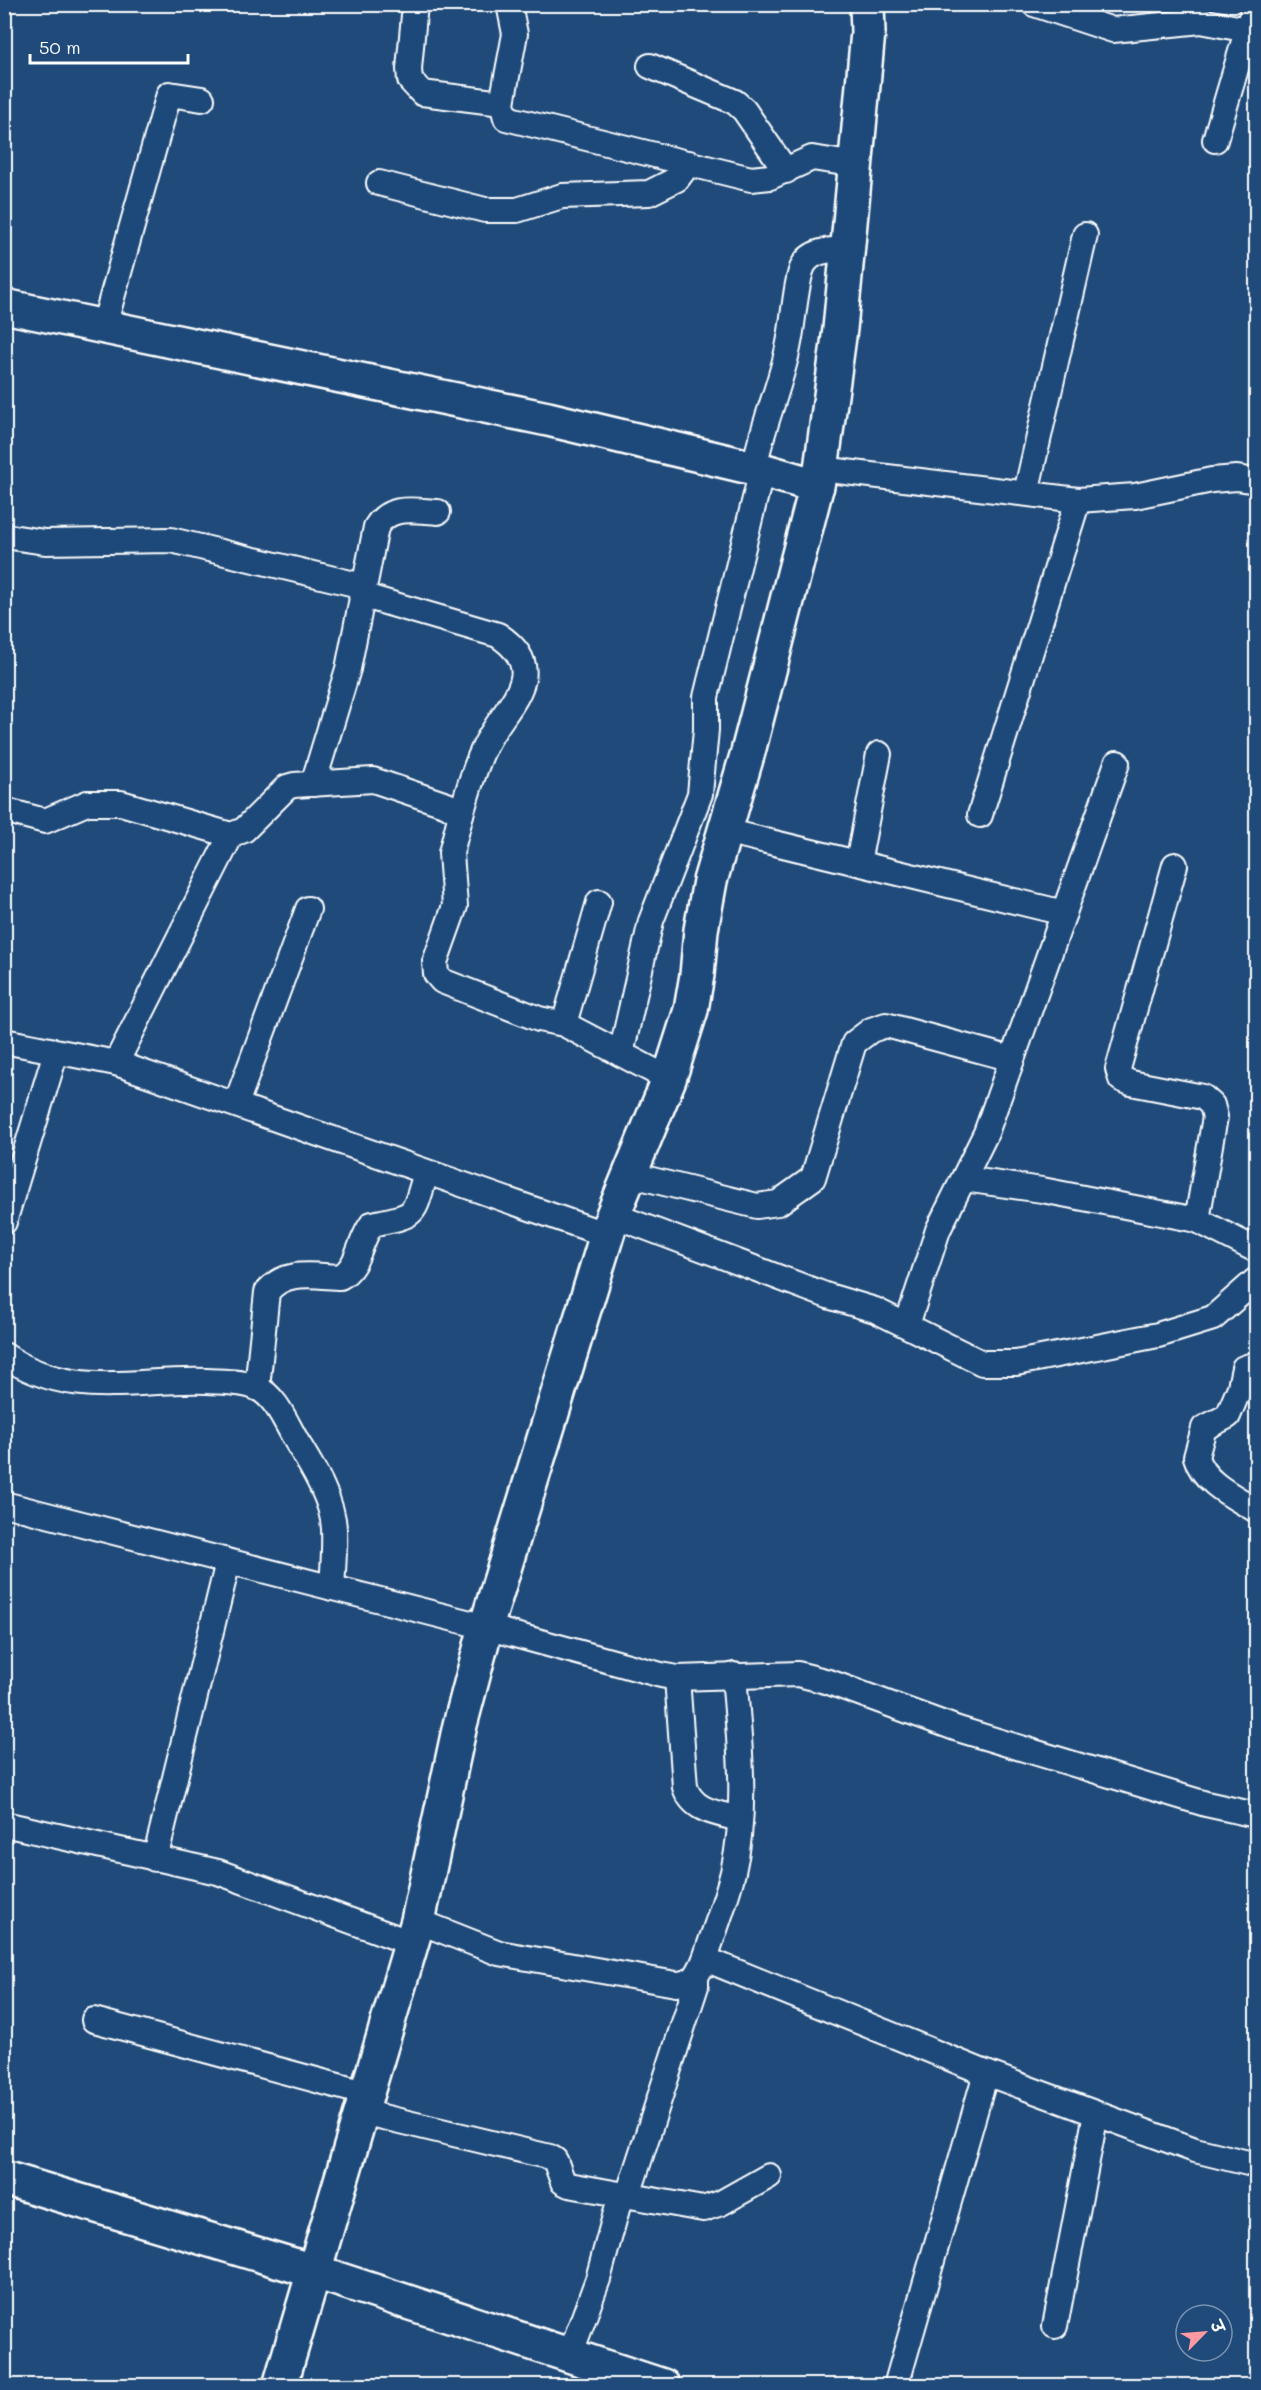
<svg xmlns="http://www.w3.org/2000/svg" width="1261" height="2390" font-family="Mali,'Playpen Sans Deva',sans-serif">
  <rect width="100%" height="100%" fill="#1f4a7a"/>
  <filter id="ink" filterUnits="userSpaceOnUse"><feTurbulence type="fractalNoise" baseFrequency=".0167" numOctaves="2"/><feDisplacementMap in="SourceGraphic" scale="12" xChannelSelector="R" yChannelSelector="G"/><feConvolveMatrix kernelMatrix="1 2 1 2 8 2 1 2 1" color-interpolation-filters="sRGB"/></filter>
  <g filter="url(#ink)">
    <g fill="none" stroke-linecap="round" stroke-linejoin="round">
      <!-- street casing -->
      <g stroke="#fff" stroke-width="28">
        <g id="street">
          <polyline points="415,4 409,69 410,80 422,93 502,103"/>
          <polyline points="509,4 515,34 502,103 506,118 751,179 770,177 812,158 857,165"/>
          <polyline points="1034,4 1113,30 1201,21 1248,30"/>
          <polyline points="650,66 735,102 744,110 786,171"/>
          <polyline points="1215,140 1255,4"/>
          <polyline points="379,183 485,210 517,210 562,196 649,193 677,179 689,163"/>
          <polyline points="104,326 169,94 202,99"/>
          <path d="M 754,468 C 762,426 781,386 789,343 C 793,325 796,280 803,266 C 811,249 833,250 848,249"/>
          <polyline points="821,469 1078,500 1135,496 1212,480 1237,478 1256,481"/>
          <polyline points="1026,493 1085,235"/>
          <polyline points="4,536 45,542 171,540 363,586"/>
          <path d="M 361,595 L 498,635 C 555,673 502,707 484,748 C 474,768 468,792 461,814"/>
          <path d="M 313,784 L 348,669 L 376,527 C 390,504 415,511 438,512"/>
          <polyline points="4,810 45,821 87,803 121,803 231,835 244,830 287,787 294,785 373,780 447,805 461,814 451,853 455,906 435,962 436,974 442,981 539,1019 564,1024 669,1079"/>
          <polyline points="980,815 1078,500"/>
          <polyline points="725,831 1064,913"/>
          <polyline points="858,863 879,754"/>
          <polyline points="1175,865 1118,1069 1121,1079 1131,1083 1203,1097 1212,1105 1215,1117 1197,1220"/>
          <polyline points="564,1024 599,902"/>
          <polyline points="4,1041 116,1063 607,1235"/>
          <polyline points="621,1054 651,921 700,794 706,730 706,697 762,470"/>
          <polyline points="116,1063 231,835"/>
          <polyline points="236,1104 308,909"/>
          <polyline points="628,1174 757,1206 778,1203 813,1178 854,1043 871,1030 886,1025 1012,1059"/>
          <polyline points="964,1179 1042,1190 1197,1220 1256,1250"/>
          <polyline points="613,1215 828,1296 875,1310 982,1363 1016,1363 1158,1335 1213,1318 1256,1280"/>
          <polyline points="4,1222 56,1052"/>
          <polyline points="907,1325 938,1230 986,1133 1117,763"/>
          <path d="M 4,1355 C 71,1401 134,1378 207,1381 C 222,1382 243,1381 257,1388 C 276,1396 287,1425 297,1442 C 312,1467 333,1500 334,1529 C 335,1549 333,1569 332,1588"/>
          <path d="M 1256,1364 L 1244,1368 L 1240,1387 L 1228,1416 L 1204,1428 L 1196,1457 C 1203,1483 1235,1497 1256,1510"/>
          <path d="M 257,1388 L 267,1292 C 285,1269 314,1276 340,1277 C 359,1267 359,1241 372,1224 C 419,1214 412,1218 426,1173"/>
          <polyline points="4,1504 486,1627 661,1675 677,1678 798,1674 829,1682 958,1729 1206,1804 1256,1815"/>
          <path d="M 677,1678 L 685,1787 C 693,1812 718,1813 740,1819"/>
          <polyline points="4,1824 218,1872 411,1943"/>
          <polyline points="155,1859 228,1562"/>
          <path d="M 418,1921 L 499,1953 L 676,1984 C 695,1983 698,1975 705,1959 L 986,2073 L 1195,2150 L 1256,2165"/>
          <path d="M 705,1959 C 714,1931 726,1901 733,1872 C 748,1808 739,1739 734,1675"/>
          <polyline points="94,2020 368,2094"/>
          <polyline points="362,2112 550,2157 555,2160 563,2182 569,2185 703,2209 721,2203 769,2176"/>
          <polyline points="628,2195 696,1986 696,1978"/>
          <polyline points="1055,2326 1096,2114"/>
          <polyline points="570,2355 598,2279 621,2194"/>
          <polyline points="896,2386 986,2073"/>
        </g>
      </g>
      <!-- secondary casing -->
      <g stroke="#fff" stroke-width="38">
        <g id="secondary">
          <polyline points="4,306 548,419 762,470 817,486"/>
          <polyline points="4,2178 313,2271 663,2386"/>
          <polyline points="280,2386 418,1921 460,1725 486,1627 613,1215 669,1079 691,1010 697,975 701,930 710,881 748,752 821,469 840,329 868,32 867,4"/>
        </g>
      </g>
      <!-- street -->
      <use href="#street" stroke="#1f4a7a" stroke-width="24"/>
      <!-- secondary -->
      <use href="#secondary" stroke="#1f4a7a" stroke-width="33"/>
    </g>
  </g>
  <!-- margin -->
  <rect width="1261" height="2390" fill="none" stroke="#1f4a7a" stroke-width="24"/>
  <rect x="12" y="12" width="1237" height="2366" fill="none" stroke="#fff" stroke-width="2" filter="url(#ink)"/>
  <!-- north arrow -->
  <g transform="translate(1204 2333) rotate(65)"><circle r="28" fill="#1f4a7a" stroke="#7992af" stroke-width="1.5"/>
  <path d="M0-4.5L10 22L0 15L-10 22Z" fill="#ff9aa2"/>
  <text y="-9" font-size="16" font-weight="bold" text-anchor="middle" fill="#ffffff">उ</text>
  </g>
  <!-- scale -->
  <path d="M30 54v9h158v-9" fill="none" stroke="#ffffff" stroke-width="3"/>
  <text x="39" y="54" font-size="18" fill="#ffffff" stroke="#1f4a7a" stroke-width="4.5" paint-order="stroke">50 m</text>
</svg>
